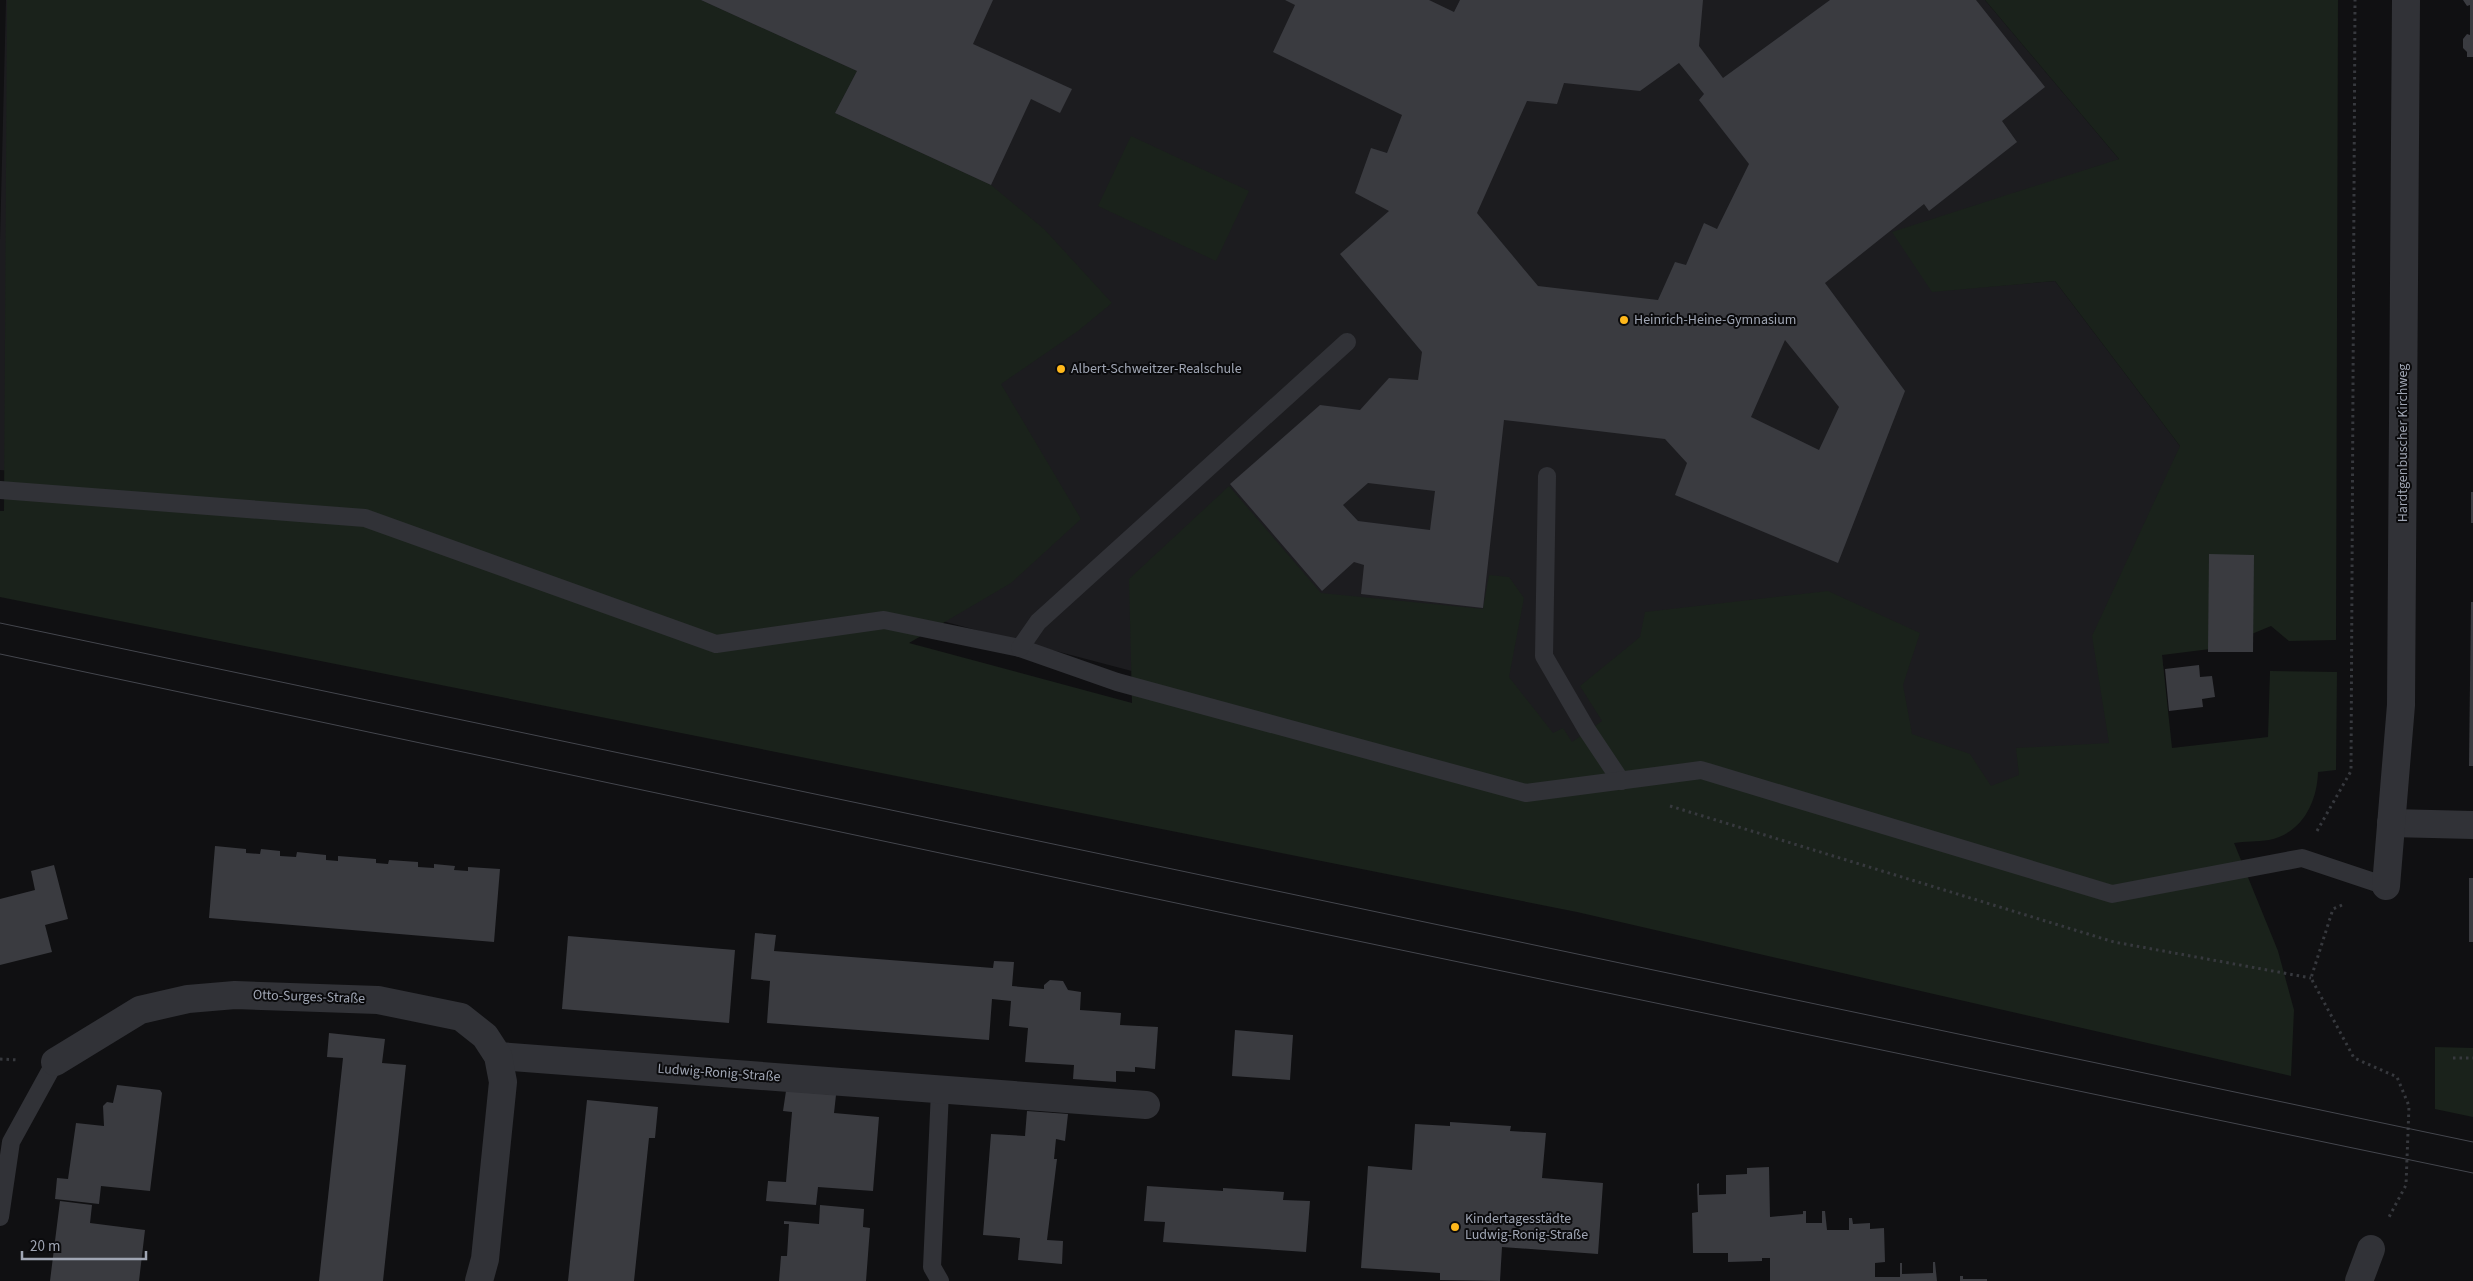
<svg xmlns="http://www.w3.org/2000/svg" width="2473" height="1281" font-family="'Source Sans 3',sans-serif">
  <rect width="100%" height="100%" fill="#101012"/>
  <!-- built -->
  <polygon fill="#1c1c1f" points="6,0 1985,0 2119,159 1932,291 2055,281 2180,446 2162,655 2171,748 2233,843 1533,777 870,602 363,497 0,470 0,240"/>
  <!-- green -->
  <g fill="#1a221b">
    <path d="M 7,0 L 701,0 L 857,71 L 835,113 L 991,185 L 1044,229 L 1112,303 L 1078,331 L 1001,384 L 1081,519 L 1011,583 L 909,643 L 1132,703 L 1129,579 L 1229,486 L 1321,593 L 1483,609 L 1489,575 L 1509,577 L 1524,598 L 1509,677 L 1553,733 L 1563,728 L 1572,742 L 1602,721 L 1580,686 L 1640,637 L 1645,612 L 1828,591 L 1920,633 L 1903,685 L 1912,734 L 1970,754 L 1991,786 L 2019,775 L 2016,748 L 2109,743 L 2092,636 L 2180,446 L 2055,281 L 1932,292 L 1892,232 L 2119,159 L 1985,0 L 2338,0 L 2336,640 L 2289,641 L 2271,626 L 2218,648 L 2162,655 L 2172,748 L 2268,737 L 2270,671 L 2337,672 L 2336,770 L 2318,772 C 2317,803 2302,833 2269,840 C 2257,842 2245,841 2234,843 L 2278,951 L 2294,1010 L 2291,1076 L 1577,912 L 0,597 L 0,511 L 4,511 Z"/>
    <polygon points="1131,136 1249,191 1216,261 1098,206"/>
    <polygon points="2435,1047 2473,1048 2473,1117 2435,1109"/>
  </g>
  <!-- building -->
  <g fill="#3a3b40" fill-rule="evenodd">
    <polygon points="701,0 993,0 973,44 1072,89 1060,113 1031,99 991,185 835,113 857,71"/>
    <path d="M 1285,0 L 1429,0 L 1454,12 L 1460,0 L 1703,0 L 1699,46 L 1723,78 L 1830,0 L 1976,0 L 2045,87 L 2002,121 L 2017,142 L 1929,211 L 1924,204 L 1825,283 L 1905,391 L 1838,563 L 1675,495 L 1687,463 L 1665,439 L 1504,420 L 1483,608 L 1361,594 L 1364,565 L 1354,562 L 1322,591 L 1230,484 L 1320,405 L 1360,410 L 1389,378 L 1418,380 L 1422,352 L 1340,254 L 1389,211 L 1355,193 L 1371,148 L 1387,153 L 1402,115 L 1273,52 L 1295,5 ZM 1679,63 L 1704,94 L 1699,100 L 1749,164 L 1717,229 L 1704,223 L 1686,265 L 1675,262 L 1658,300 L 1538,286 L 1477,213 L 1527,101 L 1557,104 L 1564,83 L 1640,91 ZM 1785,340 L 1839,407 L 1819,450 L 1751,417 ZM 1368,483 L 1435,491 L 1430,530 L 1358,521 L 1343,505 Z"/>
    <polygon points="2463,0 2473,0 2473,57 2467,57 2467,52 2463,48 2463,39 2467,34 2470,35 2470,5 2467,6"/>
    <rect x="2471" y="492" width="2" height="31"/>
    <polygon points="2209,554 2254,555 2253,652 2208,652"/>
    <polygon points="2471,602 2473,602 2473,766 2469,766"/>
    <polygon points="2199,665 2200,677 2212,676 2215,697 2202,699 2203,707 2169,711 2165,669"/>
    <polygon points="215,846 246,849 246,853 260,854 261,849 280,851 280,856 296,857 297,852 326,855 326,860 338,861 338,856 376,859 376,863 388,864 389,860 418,862 418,867 434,868 434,864 455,866 454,870 468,871 468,867 500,869 494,942 209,918"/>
    <polygon points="54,865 68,919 45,925 52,952 0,965 0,899 35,890 31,871"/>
    <rect x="2469" y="878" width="4" height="64"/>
    <polygon points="755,933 776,935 774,951 993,968 994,961 1014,962 1012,986 1044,989 1044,985 1050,980 1063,981 1068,990 1081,992 1080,1010 1121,1013 1120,1025 1158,1027 1155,1069 1135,1067 1135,1072 1116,1071 1116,1082 1073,1079 1074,1065 1025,1062 1028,1028 1009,1026 1011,1001 992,999 989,1040 767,1023 770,981 751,979"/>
    <polygon points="568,936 735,950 729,1023 562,1009"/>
    <polygon points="1235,1030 1293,1035 1290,1080 1232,1076"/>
    <polygon points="329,1033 385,1039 382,1063 406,1065 383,1281 319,1281 343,1058 327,1057"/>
    <polygon points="117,1085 160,1090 162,1093 150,1191 101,1186 99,1204 55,1199 57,1178 68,1179 76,1123 104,1126 103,1106 107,1102 113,1103"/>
    <polygon points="786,1091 836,1095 834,1113 879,1117 873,1191 818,1187 816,1205 766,1201 768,1181 786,1182 792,1112 783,1111"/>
    <polygon points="587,1100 658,1107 655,1138 649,1138 634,1281 568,1281"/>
    <polygon points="1027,1111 1068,1114 1065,1141 1056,1139 1054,1159 1057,1159 1047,1240 1063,1241 1062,1264 1018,1260 1020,1238 983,1235 991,1134 1025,1136"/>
    <polygon points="1450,1122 1511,1126 1510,1131 1546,1133 1542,1178 1603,1183 1598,1254 1502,1247 1500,1281 1440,1280 1440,1273 1361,1268 1368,1166 1412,1170 1415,1124 1450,1126"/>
    <polygon points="1769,1167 1770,1217 1803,1214 1803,1211 1806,1211 1806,1223 1822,1223 1822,1211 1825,1211 1827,1230 1849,1230 1849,1218 1852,1218 1853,1224 1870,1223 1870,1229 1884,1228 1885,1262 1875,1263 1875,1277 1900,1277 1900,1263 1902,1263 1902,1274 1933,1273 1933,1262 1935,1262 1937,1281 1770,1281 1770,1258 1762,1258 1762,1261 1728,1262 1728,1253 1693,1253 1692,1213 1698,1212 1697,1184 1699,1183 1699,1195 1726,1194 1726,1175 1747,1174 1747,1168"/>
    <polygon points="1147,1186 1223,1191 1223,1188 1284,1192 1283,1200 1310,1201 1306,1252 1163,1242 1165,1222 1144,1221"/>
    <polygon points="60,1201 92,1205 90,1223 145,1230 139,1281 50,1281"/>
    <polygon points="820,1205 864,1209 863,1227 870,1228 866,1281 779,1281 781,1256 787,1256 789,1224 784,1224 784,1221 819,1224"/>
    <polygon points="1960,1276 1963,1276 1963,1279 1987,1279 1987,1281 1960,1281"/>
  </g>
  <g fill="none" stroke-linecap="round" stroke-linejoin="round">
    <!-- path -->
    <g stroke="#37393e" stroke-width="3" stroke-dasharray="2.5 4" stroke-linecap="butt">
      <polyline points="1670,806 2114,942 2311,978"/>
      <polyline points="2317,831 2351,771 2355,0"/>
      <polyline points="2342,905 2333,909 2311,978 2354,1058 2397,1077 2409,1106 2406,1185 2388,1219"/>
      <polyline points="2453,1058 2473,1058"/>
      <polyline points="0,1059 19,1060"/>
    </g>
    <!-- service -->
    <g stroke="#313237" stroke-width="18">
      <polyline points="1547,476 1544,656 1587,730 1621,781"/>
      <polyline points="0,490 365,518 716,644 884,620 1020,648 1117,682 1526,793 1701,770 2112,894 2302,858 2386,886"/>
      <polyline points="1020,648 1038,622 1347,342"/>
      <polyline points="940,1091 932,1267 940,1281"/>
      <polyline points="0,1217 11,1142 55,1062"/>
    </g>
    <!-- minor -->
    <g stroke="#313237" stroke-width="28">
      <polyline points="2391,823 2473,825"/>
      <polyline points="2386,886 2401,705 2406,0"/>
      <polyline points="498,1056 1146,1105"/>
      <polyline points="55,1062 140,1010 188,999 235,995 378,1000 461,1017 485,1036 498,1056 503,1082 485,1259 479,1281"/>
      <polyline points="2359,1281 2371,1249"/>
    </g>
    <!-- tram -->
    <g stroke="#44464d" stroke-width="1">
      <polyline points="0,623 2473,1142"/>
      <polyline points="0,654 1228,914 2473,1173"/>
    </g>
  </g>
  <!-- markers -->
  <g fill="#ffb81b" stroke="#0b0b0d" stroke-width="2">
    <circle cx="1624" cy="320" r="5"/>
    <circle cx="1061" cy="369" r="5"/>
    <circle cx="1455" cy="1227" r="5"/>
  </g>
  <g text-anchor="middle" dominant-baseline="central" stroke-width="4" stroke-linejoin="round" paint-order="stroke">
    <!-- poi labels -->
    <g font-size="14" fill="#a0a6b4" stroke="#0b0b0d" text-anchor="start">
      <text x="1634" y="320">Heinrich-Heine-Gymnasium</text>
      <text x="1071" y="369">Albert-Schweitzer-Realschule</text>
      <text x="1465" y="1219">Kindertagesstädte<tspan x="1465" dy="16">Ludwig-Ronig-Straße</tspan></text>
    </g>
    <!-- street labels -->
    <g font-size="14" fill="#a0a6b4" stroke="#0b0b0d">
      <text transform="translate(2403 443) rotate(-90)">Hardtgenbuscher Kirchweg</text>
      <text transform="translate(309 997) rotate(2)">Otto-Surges-Straße</text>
      <text transform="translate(719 1073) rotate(4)">Ludwig-Ronig-Straße</text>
    </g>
  </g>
  <!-- scale -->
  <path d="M22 1251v8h124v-8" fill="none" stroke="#a0a6b4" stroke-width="2.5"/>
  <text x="30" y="1251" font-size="15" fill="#a0a6b4" stroke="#0b0b0d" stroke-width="4" paint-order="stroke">20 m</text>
</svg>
